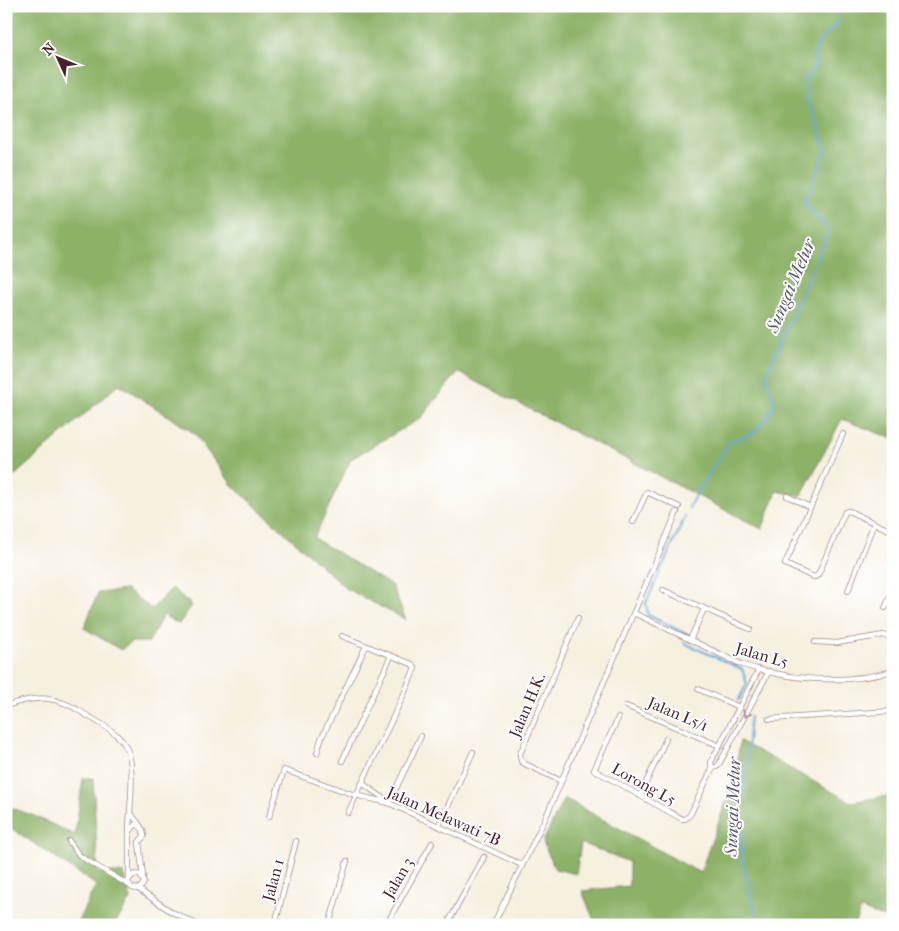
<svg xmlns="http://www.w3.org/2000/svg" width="899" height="931" font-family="'IM FELL French Canon',serif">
  <rect width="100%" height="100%" fill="#fff"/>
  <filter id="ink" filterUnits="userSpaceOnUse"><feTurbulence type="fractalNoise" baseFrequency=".02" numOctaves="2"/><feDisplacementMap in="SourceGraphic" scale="10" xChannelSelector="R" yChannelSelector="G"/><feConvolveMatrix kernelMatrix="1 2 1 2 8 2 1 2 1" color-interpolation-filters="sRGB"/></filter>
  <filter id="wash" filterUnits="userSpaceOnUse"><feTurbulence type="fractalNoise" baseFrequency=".0096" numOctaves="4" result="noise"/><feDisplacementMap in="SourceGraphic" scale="20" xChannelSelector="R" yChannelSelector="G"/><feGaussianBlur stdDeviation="1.12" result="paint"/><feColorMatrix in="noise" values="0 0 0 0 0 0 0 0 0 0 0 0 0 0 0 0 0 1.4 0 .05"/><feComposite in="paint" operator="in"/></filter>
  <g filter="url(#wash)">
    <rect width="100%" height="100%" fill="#f6f0df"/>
    <!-- forest -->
    <g fill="#8cb268" stroke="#6b684a">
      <polygon points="6,6 893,6 893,439 842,419 801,496 777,491 762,529 458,372 421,418 351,459 314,538 392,586 406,620 347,589 232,485 194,433 119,384 6,483"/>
      <polygon points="172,588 192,605 179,624 163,615 149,642 131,642 121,650 84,628 98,593 126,590 152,609"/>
      <polygon points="740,741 851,802 893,795 893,921 861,909 854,925 596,925 582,891 629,886 629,862 581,843 576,874 555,869 543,842 564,798 700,873 735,777"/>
      <polygon points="83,778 93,778 98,873 124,873 131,899 114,925 76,925 96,885 11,828 6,837 6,806 32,815 75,835"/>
    </g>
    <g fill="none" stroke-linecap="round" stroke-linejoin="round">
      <!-- stream -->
      <g stroke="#68a8db" stroke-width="2">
        <polyline points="689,508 695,495 730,442 753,433 766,419 775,403 766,376 829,229 804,203 826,150 808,101 804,80 815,66 815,52 820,40 838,23 837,6"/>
        <polyline points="685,517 646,603 648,615 688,635"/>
        <polyline points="684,643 742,669 747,684 738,701"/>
        <polyline points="750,717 741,826 742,861 759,925"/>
      </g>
    </g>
  </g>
  <g filter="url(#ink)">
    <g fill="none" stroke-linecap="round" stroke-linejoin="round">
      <!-- minor casing -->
      <g stroke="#a08885" stroke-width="6">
        <g id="minor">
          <polyline points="843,434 785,564 811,576 815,577 818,575 845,512 849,511 893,532"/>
          <polyline points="892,476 893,477"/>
          <polyline points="787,496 810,507"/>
          <polyline points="633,522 647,492 679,507"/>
          <polyline points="663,590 750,629"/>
          <polyline points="848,591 874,523"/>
          <polyline points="885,608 893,590"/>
          <path d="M 634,613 L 743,665 C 791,680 843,685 893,671"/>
          <polyline points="342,636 412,664 415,668 404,694 348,813"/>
          <polyline points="690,640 704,609"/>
          <polyline points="815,642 837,643 884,635 893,640"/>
          <polyline points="698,689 739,707"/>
          <path d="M 6,706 C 37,695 55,695 83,713 C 97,722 116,730 125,745 C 137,764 129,809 129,832 C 129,848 129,863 129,879"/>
          <polyline points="626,706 720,746"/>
          <polyline points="618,718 594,770 682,819 685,819 690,815 712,769 711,762 759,669"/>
          <polyline points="769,719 893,711"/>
          <polyline points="317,753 321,739 366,646"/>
          <polyline points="342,761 391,656"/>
          <polyline points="712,769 718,766 769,671"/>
          <polyline points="561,781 525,764 521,761 520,754 578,618"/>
          <polyline points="362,783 386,800"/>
          <polyline points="640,796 666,739"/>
          <polyline points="389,803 421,736"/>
          <polyline points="130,812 141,827"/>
          <polyline points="269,817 284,770 355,795 389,803 522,865"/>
          <polyline points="439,825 473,752"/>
          <polyline points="130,831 135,825 138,825 143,830 144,836 139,842 143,877"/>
          <polyline points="69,841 79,855 86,860 129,885"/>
          <path d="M 138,889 L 142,886 L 144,882 L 140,875 C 134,873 130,876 128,882 L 132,888 L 138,889 L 172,912 L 198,925"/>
          <polyline points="275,925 296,841"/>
          <polyline points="329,925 347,861"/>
          <polyline points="386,925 432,843"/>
          <polyline points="447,925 484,857"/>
          <polyline points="493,925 545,819 677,512"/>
        </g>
      </g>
      <!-- minor -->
      <use href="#minor" stroke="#fff" stroke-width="4.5"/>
    </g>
    <!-- one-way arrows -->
    <defs><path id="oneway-chevron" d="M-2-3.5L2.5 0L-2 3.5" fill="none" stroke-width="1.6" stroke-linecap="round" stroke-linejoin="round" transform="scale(1.25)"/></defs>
    <use stroke="#ae9aa0" href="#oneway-chevron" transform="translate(746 714) rotate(118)"/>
  </g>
  <g text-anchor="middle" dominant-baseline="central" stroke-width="4" stroke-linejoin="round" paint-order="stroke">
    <!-- street labels -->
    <g font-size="16" fill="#4a1f2b" stroke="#fff">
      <text transform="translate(762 655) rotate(16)">Jalan L5</text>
      <text transform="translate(527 705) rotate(-67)">Jalan H.K.</text>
      <text transform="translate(678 714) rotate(23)">Jalan L5/1</text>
      <text transform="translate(644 784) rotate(29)">Lorong L5</text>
      <text transform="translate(444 816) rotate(24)">Jalan Melawati 7B</text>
      <text transform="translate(398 878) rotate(-60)">Jalan 3</text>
      <text transform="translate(273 880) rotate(-75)">Jalan 1</text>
    </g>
    <!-- water labels -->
    <g font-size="18" font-style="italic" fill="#565671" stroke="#fff">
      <text transform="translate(791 286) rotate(-67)">Sungai Melur</text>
      <text transform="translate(733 807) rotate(-88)">Sungai Melur</text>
    </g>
  </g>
  <!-- margin -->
  <rect width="899" height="931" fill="none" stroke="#fff" stroke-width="25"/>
  <!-- north arrow -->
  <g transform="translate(58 58) rotate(314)" stroke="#ffffff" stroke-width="4" paint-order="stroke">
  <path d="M0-4L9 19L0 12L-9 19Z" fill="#4a1f2b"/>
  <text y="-8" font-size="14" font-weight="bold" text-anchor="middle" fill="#4a1f2b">N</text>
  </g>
</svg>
